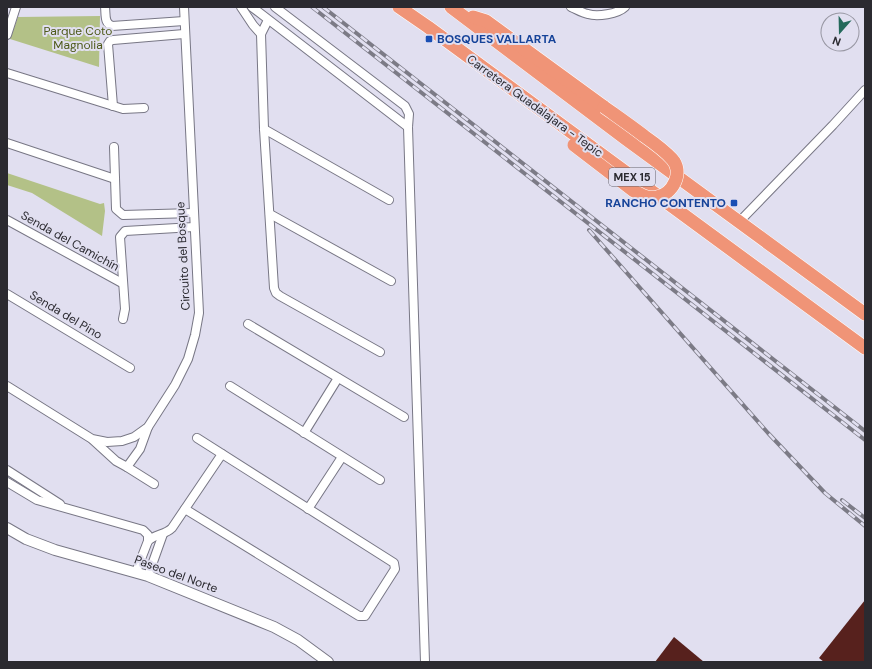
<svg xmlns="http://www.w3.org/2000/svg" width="872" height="669" font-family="'DM Sans',sans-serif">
  <rect width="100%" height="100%" fill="#e1dff0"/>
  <!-- green -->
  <g fill="#b3c187">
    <polygon points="100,16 99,67 10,39 18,17"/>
    <polygon points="7,173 100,204 104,203 105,211 102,236 32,193 7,185"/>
  </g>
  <!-- building -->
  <g fill="#57211d">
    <polygon points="865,600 865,662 824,662 819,658"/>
    <polygon points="674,637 704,662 655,662"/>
  </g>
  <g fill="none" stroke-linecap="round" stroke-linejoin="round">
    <!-- minor casing -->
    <g stroke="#787785" stroke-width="10">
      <g id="minor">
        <path d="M 105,7 C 106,15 104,23 112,26 L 184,21"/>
        <polyline points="241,7 253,25 261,34"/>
        <polyline points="252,7 408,127"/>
        <polyline points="275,7 405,106 409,114 408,127 425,662"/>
        <path d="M 571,7 C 576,9 582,13 588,14 C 597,17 618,14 625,7"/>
        <polyline points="268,20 261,34 264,129 274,288 276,293 280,296 380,352"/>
        <polyline points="7,35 16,7"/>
        <polyline points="7,73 123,109 144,108"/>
        <polyline points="113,106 108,44 110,41 113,40 184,34"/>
        <polyline points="264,129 389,200"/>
        <polyline points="7,143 115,179"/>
        <polyline points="114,147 116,209 123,215 193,213"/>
        <polyline points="270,214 391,281"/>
        <polyline points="7,220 122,283"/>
        <polyline points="739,222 833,125 865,90"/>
        <polyline points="7,294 130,368"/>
        <polyline points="123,319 125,309 120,237 125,231 194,227"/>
        <polyline points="248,324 404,417"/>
        <polyline points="7,386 92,439 107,442 122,441 134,437 148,427 175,385 188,359 195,335 199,313 184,7"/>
        <polyline points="230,386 380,480"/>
        <polyline points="304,433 338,378"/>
        <polyline points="93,440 116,461 127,467 140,449 148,427"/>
        <polyline points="127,467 154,484"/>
        <polyline points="7,470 60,504"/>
        <polyline points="7,482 37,500 143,530 148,535 148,541"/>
        <polyline points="185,509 359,616 365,616 395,569 394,563 197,438"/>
        <polyline points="308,509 342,457"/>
        <path d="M 136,572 L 148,541 C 155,534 165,535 172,528 L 222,454"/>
        <polyline points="148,576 163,534"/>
      </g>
    </g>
    <!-- tertiary casing -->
    <g stroke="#787785" stroke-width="12">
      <polyline id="tertiary" points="7,528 26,539 55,550 148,576 274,627 298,640 328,662"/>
    </g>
    <!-- trunk casing -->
    <g stroke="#fff" stroke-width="14">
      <g id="trunk">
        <polyline points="399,7 428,27 865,348"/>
        <polyline points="451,7 626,139 865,314"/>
        <polyline points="473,17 486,21 604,107"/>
      </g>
    </g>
    <!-- minor -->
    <use href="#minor" stroke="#fff" stroke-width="8"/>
    <!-- tertiary -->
    <use href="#tertiary" stroke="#fff" stroke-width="10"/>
    <!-- trunk -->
    <use href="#trunk" stroke="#f09477" stroke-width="13"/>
    <!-- rail casing -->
    <g stroke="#7c7b86" stroke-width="4">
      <g id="rail">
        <polyline points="312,7 865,440"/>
        <polyline points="323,7 865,431"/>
        <polyline points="589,230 768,433 825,493 865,526"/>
        <polyline points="842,500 865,518"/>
      </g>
    </g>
    <!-- rail -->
    <use href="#rail" stroke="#e1dff0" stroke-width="2.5" stroke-dasharray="8" stroke-linecap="butt"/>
    <!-- trunk-bridge casing -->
    <g stroke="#fff" stroke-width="14" stroke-linecap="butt">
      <path id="trunk-bridge" d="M 574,145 L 634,191 C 642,195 648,199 657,197 C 673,194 684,172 672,159 C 664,150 654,143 644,136 C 631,126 618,117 604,107"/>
    </g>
    <!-- trunk-bridge -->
    <use href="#trunk-bridge" stroke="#f09477" stroke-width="13"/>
  </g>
  <!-- markers -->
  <g fill="#1a4fb4" stroke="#e1dff0" stroke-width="1.5">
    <rect x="425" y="35" width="8" height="8" rx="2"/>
    <rect x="730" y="199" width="8" height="8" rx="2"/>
  </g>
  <g text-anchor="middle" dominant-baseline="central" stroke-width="4" stroke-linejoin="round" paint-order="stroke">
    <!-- shield labels -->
    <rect fill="#e1dff0" stroke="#62606a" stroke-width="1" x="609" y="168" width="46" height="18" rx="3"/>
    <g font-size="11" font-weight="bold" fill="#2b2a30">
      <text x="632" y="177">MEX 15</text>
    </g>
    <!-- park labels -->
    <g font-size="12" fill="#4d5919" stroke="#e1dff0">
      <text x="78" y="31">Parque Coto<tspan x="78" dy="14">Magnolia</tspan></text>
    </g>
    <!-- transit labels -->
    <g font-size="12" font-weight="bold" fill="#164399" stroke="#e1dff0" text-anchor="start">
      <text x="437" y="39">BOSQUES VALLARTA</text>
      <text x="726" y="203" text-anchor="end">RANCHO CONTENTO</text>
    </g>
    <!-- street labels -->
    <g font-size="12" fill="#2b2a30" stroke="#e1dff0">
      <text transform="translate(535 106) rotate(36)">Carretera Guadalajara - Tepic</text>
      <text transform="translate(70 241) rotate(29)">Senda del Camichín</text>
      <text transform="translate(183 256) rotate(-93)">Circuito del Bosque</text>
      <text transform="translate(66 315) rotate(31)">Senda del Pino</text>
      <text transform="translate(176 574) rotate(20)">Paseo del Norte</text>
    </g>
  </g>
  <!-- border -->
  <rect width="872" height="669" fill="none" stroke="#2b2a30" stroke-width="16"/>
  <!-- north arrow -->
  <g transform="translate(840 32) rotate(200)"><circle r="19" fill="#e1dff0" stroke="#9897a3"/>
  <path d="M0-3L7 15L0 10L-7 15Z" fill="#24695b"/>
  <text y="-6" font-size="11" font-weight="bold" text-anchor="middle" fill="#2b2a30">N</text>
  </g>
</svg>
